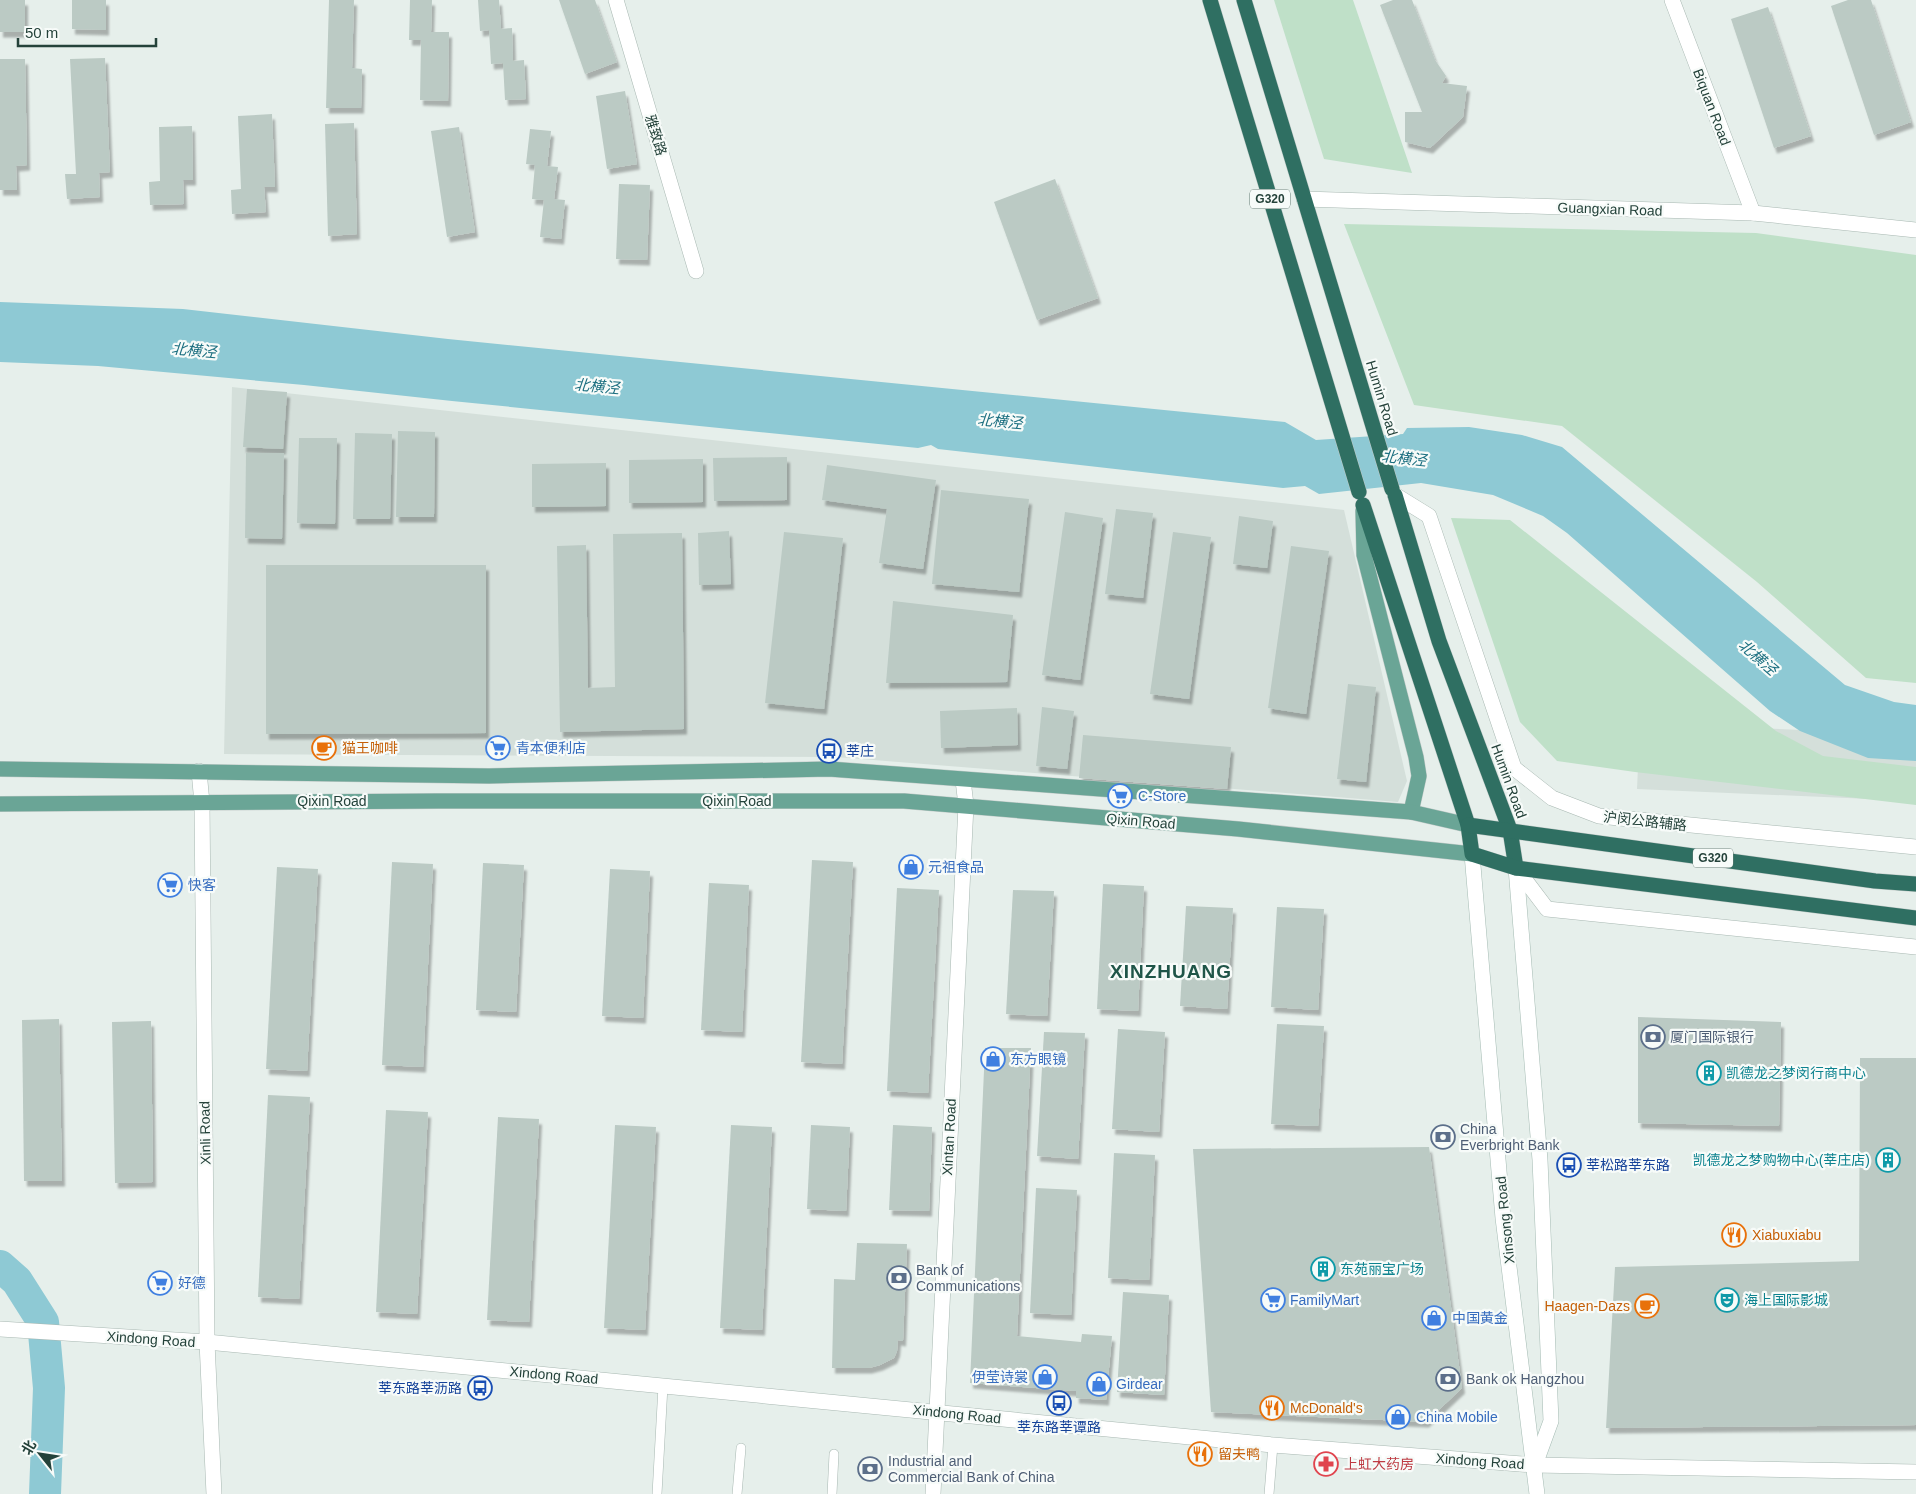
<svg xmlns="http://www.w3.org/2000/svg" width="1916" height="1494" font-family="Helvetica,'Noto Sans SC',sans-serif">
  <defs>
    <filter id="shadow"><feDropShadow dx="3" dy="5.5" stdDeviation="1" flood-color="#0004"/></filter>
  </defs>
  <rect width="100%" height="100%" fill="#e6efeb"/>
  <!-- built -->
  <g fill="#d4dfda">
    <polygon points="232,387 1344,510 1407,781 1398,802 836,757 224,754"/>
    <polygon points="1640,723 1916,735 1916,801 1637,789"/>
  </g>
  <!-- green -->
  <g fill="#bfe0c8">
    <polygon points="1274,0 1353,0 1412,173 1324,159"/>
    <polygon points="1344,224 1756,233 1916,255 1916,683 1866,678 1757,582 1562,426 1414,405"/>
    <polygon points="1451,518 1510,520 1776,731 1823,756 1916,767 1916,805 1635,772 1557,761 1520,722"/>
  </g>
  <!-- water -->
  <polygon fill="#8ec9d4" points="0,302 183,309 448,339 1285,422 1316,440 1403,434 1407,428 1469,427 1522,435 1562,447 1845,685 1894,702 1916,705 1916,761 1868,758 1800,731 1770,711 1567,533 1543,516 1493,495 1421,483 1319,494 1305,486 1283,488 938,449 931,445 918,448 452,401 304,385 98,366 0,362"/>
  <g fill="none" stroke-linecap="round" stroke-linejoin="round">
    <!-- river -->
    <polyline stroke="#8ec9d4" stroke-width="32" points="0,1266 17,1281 43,1322 49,1388 45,1494"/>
  </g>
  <!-- building -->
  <g fill="#bbcac4" filter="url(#shadow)">
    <rect x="0" y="0" width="25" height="32"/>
    <polygon points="72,0 106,0 106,30 72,29"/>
    <polygon points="329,0 354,0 352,68 362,69 361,108 326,108"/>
    <polygon points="410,0 432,0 431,32 449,32 448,101 420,100 421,40 409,40"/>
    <polygon points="478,0 499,0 501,29 512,28 513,61 524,60 526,99 505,100 503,63 491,64 489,30 480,31"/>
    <polygon points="559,0 595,0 617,62 585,74"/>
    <polygon points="1393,0 1412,0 1435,60 1446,76 1442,83 1467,86 1463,117 1430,148 1405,142 1405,112 1422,112 1380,5"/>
    <polygon points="1848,0 1871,0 1911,122 1874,135 1831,6"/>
    <polygon points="1768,7 1811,136 1774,148 1731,19"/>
    <polygon points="105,58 110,172 99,173 100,197 67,199 65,174 76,174 70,59"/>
    <polygon points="0,59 25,59 27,165 16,166 17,190 0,190"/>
    <polygon points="625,91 637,164 607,169 596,96"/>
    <polygon points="272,114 275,187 264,187 266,212 232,214 231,190 241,189 238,116"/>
    <polygon points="354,123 357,234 328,236 325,124"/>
    <polygon points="192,126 193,180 183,180 184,204 150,205 149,182 160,181 159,127"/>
    <polygon points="459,127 475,232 447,237 431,131"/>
    <polygon points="530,129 551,131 547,166 558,167 554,199 565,200 561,239 540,237 544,200 532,199 535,165 526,164"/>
    <polygon points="1055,179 1098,298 1037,320 994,202"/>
    <polygon points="619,184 650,185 647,260 616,259"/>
    <polygon points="247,389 287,392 283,449 243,447"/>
    <polygon points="398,431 435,432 434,517 396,517"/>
    <polygon points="355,433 392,434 390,519 353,519"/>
    <polygon points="299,438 337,438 335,524 297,523"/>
    <polygon points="246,453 284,453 282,539 245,538"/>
    <polygon points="787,457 787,500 714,501 713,458"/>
    <polygon points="703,459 703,502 629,503 629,460"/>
    <polygon points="606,463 606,506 532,507 532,464"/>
    <polygon points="827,465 936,480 923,569 879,563 887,509 822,500"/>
    <polygon points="941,490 1029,499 1019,592 932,584"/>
    <polygon points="1116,509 1153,513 1143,598 1105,594"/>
    <polygon points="1065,512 1103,518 1080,680 1042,675"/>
    <polygon points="1239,516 1273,521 1267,568 1233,564"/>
    <polygon points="729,531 731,584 699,585 698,533"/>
    <polygon points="784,532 843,538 824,709 765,703"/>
    <polygon points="1173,532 1211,537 1189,699 1150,694"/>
    <polygon points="682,533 684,729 560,732 557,546 586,545 588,688 615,687 613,534"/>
    <polygon points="1291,546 1329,551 1306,714 1268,708"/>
    <polygon points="266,565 486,565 486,733 266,734"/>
    <polygon points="893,601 1013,615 1007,682 886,683"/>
    <polygon points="1348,684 1376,687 1366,782 1337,779"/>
    <polygon points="1042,707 1074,711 1067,769 1036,766"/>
    <polygon points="1017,708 1018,745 941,748 940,711"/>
    <polygon points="1083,735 1231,747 1227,789 1079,778"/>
    <polygon points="812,860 853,862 842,1064 801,1062"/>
    <polygon points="392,862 433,864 423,1067 382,1065"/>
    <polygon points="483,863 524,865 516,1012 476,1010"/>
    <polygon points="277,867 318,869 307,1071 266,1069"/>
    <polygon points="610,869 650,871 643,1018 602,1016"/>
    <polygon points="709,883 749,885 742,1032 701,1030"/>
    <polygon points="1103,884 1144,886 1138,1011 1097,1009"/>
    <polygon points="897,888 939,890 928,1093 887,1091"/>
    <polygon points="1013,890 1054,891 1047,1016 1006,1014"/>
    <polygon points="1186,906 1233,908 1227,1009 1180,1006"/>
    <polygon points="1277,907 1324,909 1318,1010 1271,1007"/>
    <polygon points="1638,1017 1781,1022 1779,1126 1638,1123"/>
    <polygon points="59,1019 62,1181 24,1181 22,1020"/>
    <polygon points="151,1021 153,1182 115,1183 112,1022"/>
    <polygon points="1277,1024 1324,1026 1318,1126 1271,1124"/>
    <polygon points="1118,1029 1165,1032 1159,1132 1112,1129"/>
    <polygon points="1044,1032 1085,1033 1078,1159 1037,1156"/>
    <polygon points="985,1048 1031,1048 1017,1336 1081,1342 1082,1334 1112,1336 1106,1400 1076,1398 1076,1391 970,1383"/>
    <polygon points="1860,1058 1916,1058 1916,1425 1606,1428 1615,1267 1859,1261"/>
    <polygon points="268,1095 310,1097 299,1299 258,1297"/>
    <polygon points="386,1110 428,1112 417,1314 376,1312"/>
    <polygon points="498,1117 539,1119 529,1322 487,1320"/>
    <polygon points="615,1125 656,1127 645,1330 604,1328"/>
    <polygon points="731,1125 772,1127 762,1330 720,1328"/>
    <polygon points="811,1125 850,1127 846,1211 807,1209"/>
    <polygon points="893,1125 932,1127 929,1211 889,1210"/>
    <polygon points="1429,1147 1462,1388 1426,1422 1211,1412 1193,1149"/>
    <polygon points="1114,1153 1155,1155 1149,1280 1108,1278"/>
    <polygon points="1036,1188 1077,1190 1071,1315 1030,1313"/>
    <polygon points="857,1243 907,1244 903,1341 898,1340 897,1351 894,1358 880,1365 869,1368 832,1368 834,1279 855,1280"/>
    <polygon points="1123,1292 1169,1295 1164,1395 1117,1392"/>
  </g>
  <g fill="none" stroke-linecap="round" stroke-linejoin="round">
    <!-- lane casing -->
    <g stroke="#a8b8b2" stroke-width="10">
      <g id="lane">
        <polyline points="657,1494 663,1386"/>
        <polyline points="737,1494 741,1448"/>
        <polyline points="832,1494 834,1454"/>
        <polyline points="1269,1494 1273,1445"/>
      </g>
    </g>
    <!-- street casing -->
    <g stroke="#a8b8b2" stroke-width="16">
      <g id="street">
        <polyline points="616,0 696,271"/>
        <polyline points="1672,0 1753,213"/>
        <polyline points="1304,199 1753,213 1916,230"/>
        <polyline points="1395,495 1429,516 1514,768 1552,798 1599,816 1916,847"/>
        <polyline points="199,771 202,803 207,1342 214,1494"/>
        <polyline points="1516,868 1547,909 1916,947"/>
        <polyline points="0,1329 207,1342 1273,1445 1534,1465 1916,1472"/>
        <polyline points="933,1494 966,805 963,780"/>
      </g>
    </g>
    <!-- secondary casing -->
    <g stroke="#a4bbb3" stroke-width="16">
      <g id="secondary">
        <polyline points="1472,854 1503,1218 1537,1494"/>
        <polyline points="1516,868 1540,1160 1551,1421 1536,1462"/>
      </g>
    </g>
    <!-- primary casing -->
    <g stroke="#c2cac8" stroke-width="16">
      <g id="primary">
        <polyline points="1363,511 1364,555 1416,757 1419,776 1411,812"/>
        <polyline points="0,769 489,776 829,769 1411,812 1468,825"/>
        <polyline points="0,804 438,801 904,801 1238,829 1472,854"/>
      </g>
    </g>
    <!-- highway casing -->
    <g stroke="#c2cac8" stroke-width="16">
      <g id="highway">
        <polyline points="1210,0 1359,492"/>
        <polyline points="1244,0 1392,489"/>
        <polyline points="1395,495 1439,641 1510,830 1516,868"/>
        <polyline points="1363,505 1468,825 1472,854 1516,868 1916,918"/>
        <polyline points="1468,825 1875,881 1916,884"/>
      </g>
    </g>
    <!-- lane -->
    <use href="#lane" stroke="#fff" stroke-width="9"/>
    <!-- street -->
    <use href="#street" stroke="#fff" stroke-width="15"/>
    <!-- secondary -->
    <use href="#secondary" stroke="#fff" stroke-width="15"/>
    <!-- primary -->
    <use href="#primary" stroke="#6aa596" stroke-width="15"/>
    <!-- highway -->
    <use href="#highway" stroke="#2f6f62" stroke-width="15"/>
  </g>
  <!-- icons -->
  <defs>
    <g id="cafe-ring" transform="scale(1.25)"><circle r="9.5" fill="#f7fbf9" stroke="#e8710a" stroke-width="1.5"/><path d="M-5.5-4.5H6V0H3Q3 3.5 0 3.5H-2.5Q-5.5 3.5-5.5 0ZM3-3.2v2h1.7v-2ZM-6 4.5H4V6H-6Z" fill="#e8710a"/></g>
    <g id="supermarket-ring" transform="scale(1.25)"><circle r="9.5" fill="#f7fbf9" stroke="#3f7fe0" stroke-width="1.5"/><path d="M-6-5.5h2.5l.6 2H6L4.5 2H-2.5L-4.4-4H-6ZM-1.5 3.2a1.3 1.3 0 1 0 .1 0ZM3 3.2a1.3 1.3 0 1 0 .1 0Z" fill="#3f7fe0"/></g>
    <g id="bus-ring" transform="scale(1.25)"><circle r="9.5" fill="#f7fbf9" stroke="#1a4fb4" stroke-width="1.5"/><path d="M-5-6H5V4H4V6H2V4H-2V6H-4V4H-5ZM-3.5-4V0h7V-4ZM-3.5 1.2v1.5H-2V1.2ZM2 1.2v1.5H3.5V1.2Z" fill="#1a4fb4"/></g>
    <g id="shop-ring" transform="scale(1.25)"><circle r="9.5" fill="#f7fbf9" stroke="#3f7fe0" stroke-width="1.5"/><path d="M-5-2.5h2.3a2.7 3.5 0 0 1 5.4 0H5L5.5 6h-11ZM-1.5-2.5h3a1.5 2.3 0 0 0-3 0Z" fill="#3f7fe0"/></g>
    <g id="bank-ring" transform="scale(1.25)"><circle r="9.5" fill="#f7fbf9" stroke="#5c6f8a" stroke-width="1.5"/><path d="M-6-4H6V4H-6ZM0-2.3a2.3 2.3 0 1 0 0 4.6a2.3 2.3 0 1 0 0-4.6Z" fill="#5c6f8a"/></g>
    <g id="building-ring" transform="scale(1.25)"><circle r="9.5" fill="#f7fbf9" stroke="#0f9aa8" stroke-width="1.5"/><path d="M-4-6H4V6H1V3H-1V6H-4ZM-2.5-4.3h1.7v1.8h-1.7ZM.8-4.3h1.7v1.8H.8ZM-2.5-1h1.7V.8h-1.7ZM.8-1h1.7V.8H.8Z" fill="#0f9aa8"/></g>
    <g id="restaurant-ring" transform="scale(1.25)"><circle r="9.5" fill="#f7fbf9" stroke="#e8710a" stroke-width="1.5"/><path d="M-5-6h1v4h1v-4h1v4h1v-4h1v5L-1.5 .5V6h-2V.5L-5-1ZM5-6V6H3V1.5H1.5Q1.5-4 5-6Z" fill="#e8710a"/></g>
    <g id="theatre-ring" transform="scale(1.25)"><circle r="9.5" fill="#f7fbf9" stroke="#0f9aa8" stroke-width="1.5"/><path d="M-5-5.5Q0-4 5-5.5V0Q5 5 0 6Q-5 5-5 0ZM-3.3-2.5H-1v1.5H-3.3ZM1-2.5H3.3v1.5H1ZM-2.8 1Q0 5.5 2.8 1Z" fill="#0f9aa8"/></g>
    <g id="pharmacy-ring" transform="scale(1.25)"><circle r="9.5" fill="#f7fbf9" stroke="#e0444e" stroke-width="1.5"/><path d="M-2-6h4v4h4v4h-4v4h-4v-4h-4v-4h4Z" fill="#e0444e"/></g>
  </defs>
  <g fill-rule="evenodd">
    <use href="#cafe-ring" x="324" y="748"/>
    <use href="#supermarket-ring" x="498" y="748"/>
    <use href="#bus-ring" x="829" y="751"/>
    <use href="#supermarket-ring" x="1120" y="796"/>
    <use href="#shop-ring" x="911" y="867"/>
    <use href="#supermarket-ring" x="170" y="885"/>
    <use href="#bank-ring" x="1653" y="1037"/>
    <use href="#shop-ring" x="993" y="1059"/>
    <use href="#building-ring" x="1709" y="1073"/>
    <use href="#bank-ring" x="1443" y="1137"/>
    <use href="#building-ring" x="1888" y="1160"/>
    <use href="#bus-ring" x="1569" y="1165"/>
    <use href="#restaurant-ring" x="1734" y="1235"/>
    <use href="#building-ring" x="1323" y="1269"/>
    <use href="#bank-ring" x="899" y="1278"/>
    <use href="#supermarket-ring" x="160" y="1283"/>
    <use href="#supermarket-ring" x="1273" y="1300"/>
    <use href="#theatre-ring" x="1727" y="1300"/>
    <use href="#cafe-ring" x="1647" y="1306"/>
    <use href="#shop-ring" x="1434" y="1318"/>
    <use href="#shop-ring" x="1045" y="1377"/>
    <use href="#bank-ring" x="1448" y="1379"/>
    <use href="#shop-ring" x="1099" y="1384"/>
    <use href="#bus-ring" x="480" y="1388"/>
    <use href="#bus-ring" x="1059" y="1403"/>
    <use href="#restaurant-ring" x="1272" y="1408"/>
    <use href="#shop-ring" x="1398" y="1417"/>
    <use href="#restaurant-ring" x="1200" y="1454"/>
    <use href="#pharmacy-ring" x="1326" y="1464"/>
    <use href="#bank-ring" x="870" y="1469"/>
  </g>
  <g text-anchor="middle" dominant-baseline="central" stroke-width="4.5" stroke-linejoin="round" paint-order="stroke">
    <!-- shield labels -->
    <g fill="#f7fbf9" stroke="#637a73" stroke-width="1">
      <rect x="1250" y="189.5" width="40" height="19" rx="4"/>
      <rect x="1693" y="848.5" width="40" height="19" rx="4"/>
    </g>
    <g font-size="12" font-weight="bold" fill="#24423a">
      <text x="1270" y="199">G320</text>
      <text x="1713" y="858">G320</text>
    </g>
    <!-- street labels -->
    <g font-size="14" fill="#24423a" stroke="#f7fbf9">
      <text transform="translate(1712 107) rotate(69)">Biquan Road</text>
      <text transform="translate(656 135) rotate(73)">雅致路</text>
      <text transform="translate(1610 209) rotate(2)">Guangxian Road</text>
      <text transform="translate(1382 398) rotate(73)">Humin Road</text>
      <text transform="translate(1509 781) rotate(70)">Humin Road</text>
      <text x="332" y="801">Qixin Road</text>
      <text x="737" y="801">Qixin Road</text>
      <text transform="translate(1141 821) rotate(5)">Qixin Road</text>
      <text transform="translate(1645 821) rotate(6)">沪闵公路辅路</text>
      <text transform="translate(205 1133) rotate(-91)">Xinli Road</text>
      <text transform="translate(949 1137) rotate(-87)">Xintan Road</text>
      <text transform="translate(1505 1220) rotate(-96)">Xinsong Road</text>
      <text transform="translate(151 1339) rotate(4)">Xindong Road</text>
      <text transform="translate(554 1375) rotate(5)">Xindong Road</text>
      <text transform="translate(957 1414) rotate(6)">Xindong Road</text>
      <text transform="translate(1480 1461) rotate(4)">Xindong Road</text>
    </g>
    <!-- food labels -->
    <g font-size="14" fill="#c56008" stroke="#f7fbf9" text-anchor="start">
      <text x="342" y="748">猫王咖啡</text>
      <text x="1752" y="1235">Xiabuxiabu</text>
      <text x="1630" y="1306" text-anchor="end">Haagen-Dazs</text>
      <text x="1290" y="1408">McDonald's</text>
      <text x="1218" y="1454">留夫鸭</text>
    </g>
    <!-- shop labels -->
    <g font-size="14" fill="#366cbe" stroke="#f7fbf9" text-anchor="start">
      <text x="516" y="748">青本便利店</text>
      <text x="1138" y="796">C-Store</text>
      <text x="928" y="867">元祖食品</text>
      <text x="188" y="885">快客</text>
      <text x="1010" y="1059">东方眼镜</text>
      <text x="178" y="1283">好德</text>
      <text x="1290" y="1300">FamilyMart</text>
      <text x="1452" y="1318">中国黄金</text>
      <text x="1028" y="1377" text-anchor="end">伊莹诗裳</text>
      <text x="1116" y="1384">Girdear</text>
      <text x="1416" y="1417">China Mobile</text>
    </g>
    <!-- transit labels -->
    <g font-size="14" fill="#164399" stroke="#f7fbf9" text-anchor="start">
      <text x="846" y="751">莘庄</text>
      <text x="1586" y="1165">莘松路莘东路</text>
      <text x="462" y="1388" text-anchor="end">莘东路莘沥路</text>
      <text x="1059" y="1427" text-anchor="middle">莘东路莘谭路</text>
    </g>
    <!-- service labels -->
    <g font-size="14" fill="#4e5e75" stroke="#f7fbf9" text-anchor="start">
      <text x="1670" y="1037">厦门国际银行</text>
      <text x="1460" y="1129">China<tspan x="1460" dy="16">Everbright Bank</tspan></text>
      <text x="916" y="1270">Bank of<tspan x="916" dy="16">Communications</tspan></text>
      <text x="1466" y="1379">Bank ok Hangzhou</text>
      <text x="888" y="1461">Industrial and<tspan x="888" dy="16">Commercial Bank of China</tspan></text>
    </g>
    <!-- culture labels -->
    <g font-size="14" fill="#0d838f" stroke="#f7fbf9" text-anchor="start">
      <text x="1726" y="1073">凯德龙之梦闵行商中心</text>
      <text x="1870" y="1160" text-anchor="end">凯德龙之梦购物中心(莘庄店)</text>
      <text x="1340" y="1269">东苑丽宝广场</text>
      <text x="1744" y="1300">海上国际影城</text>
    </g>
    <!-- health labels -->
    <g font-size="14" fill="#be3a42" stroke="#f7fbf9" text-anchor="start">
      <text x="1344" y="1464">上虹大药房</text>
    </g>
    <!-- water labels -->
    <g font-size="15" font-style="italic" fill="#1c6f80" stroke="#f7fbf9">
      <text transform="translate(194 350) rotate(5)">北横泾</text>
      <text transform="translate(597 386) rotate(5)">北横泾</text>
      <text transform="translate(1000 421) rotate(5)">北横泾</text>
      <text transform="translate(1404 458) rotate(6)">北横泾</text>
      <text transform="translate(1758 657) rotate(41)">北横泾</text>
    </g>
    <!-- district labels -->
    <g font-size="19" font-weight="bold" letter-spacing="1" fill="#1f5548" stroke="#f7fbf9">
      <text x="1171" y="971">XINZHUANG</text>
    </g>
  </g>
  <!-- north arrow -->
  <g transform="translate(40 1454) rotate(300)" stroke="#f7fbf9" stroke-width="4" paint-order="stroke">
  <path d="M0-4L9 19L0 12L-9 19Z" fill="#24423a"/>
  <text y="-8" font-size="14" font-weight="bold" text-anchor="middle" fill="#24423a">北</text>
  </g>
  <!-- scale -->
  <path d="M18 38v8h138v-8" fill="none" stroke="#24423a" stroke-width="2.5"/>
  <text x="25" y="38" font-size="15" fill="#24423a" stroke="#f7fbf9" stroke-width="4" paint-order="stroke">50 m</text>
</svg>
